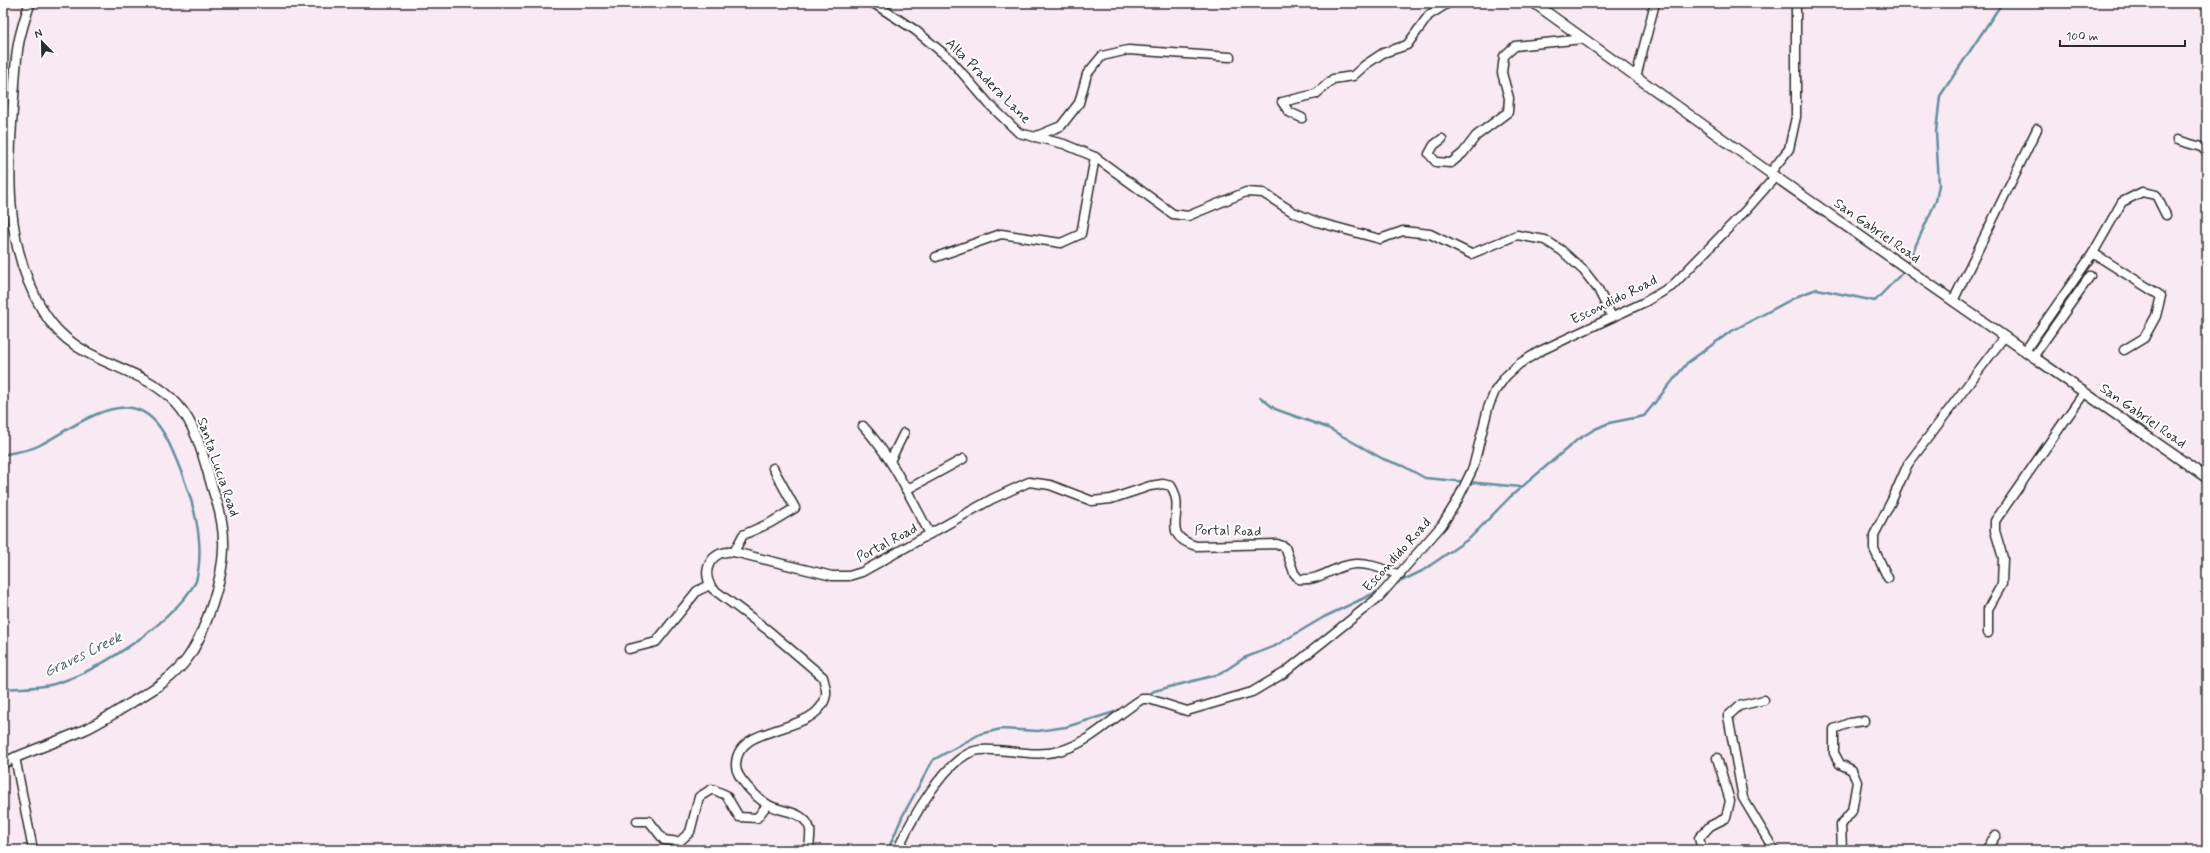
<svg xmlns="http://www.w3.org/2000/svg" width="2210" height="853" font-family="Mynerve,sans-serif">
  <rect width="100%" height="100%" fill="#f9e9f2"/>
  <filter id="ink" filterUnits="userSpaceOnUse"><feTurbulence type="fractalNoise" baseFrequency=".025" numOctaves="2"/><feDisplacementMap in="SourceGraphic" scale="8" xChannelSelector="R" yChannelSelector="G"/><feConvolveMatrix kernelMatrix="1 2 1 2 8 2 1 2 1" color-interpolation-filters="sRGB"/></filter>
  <g filter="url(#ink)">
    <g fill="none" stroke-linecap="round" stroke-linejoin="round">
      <!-- stream -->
      <g stroke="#63909d" stroke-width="2.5">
        <polyline points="1260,397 1275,409 1328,428 1383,459 1403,466 1425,478 1521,487"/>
        <path d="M 3,455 C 14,452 28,451 38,446 C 64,433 102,403 132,408 C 158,413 169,442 178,464 C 193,500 206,542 196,581 C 194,586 189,592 186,596 C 158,631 97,672 54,684 C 37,689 20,687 3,689"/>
        <polyline points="1393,585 1422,571 1470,538 1510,497 1577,440 1595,429 1609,423 1644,416 1687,363 1730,332 1798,296 1817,289 1875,301 1904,271 1936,201 1939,185 1936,132 1940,96 2002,3"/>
        <polyline points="1147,696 1154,691 1220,674 1244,658 1275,646 1324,617 1381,590"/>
        <polyline points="888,850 902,817 933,760 980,734 1001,729 1038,731 1066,727 1121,710"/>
      </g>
      <!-- minor casing -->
      <g stroke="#2b2b2b" stroke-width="11">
        <g id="minor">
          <polyline points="873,3 915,30 950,59 989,104 1019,133 1064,144 1095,157 1173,214 1188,216 1246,192 1263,193 1293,212 1317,222 1380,239 1403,231 1430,234 1471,254 1517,235 1545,240 1561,250 1584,271 1598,289 1612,317"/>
          <polyline points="1636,77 1655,3"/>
          <polyline points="1302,118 1289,112 1282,102 1316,94 1333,79 1353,76 1365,65 1383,53 1407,45 1429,15 1448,3"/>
          <polyline points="1034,137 1061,126 1079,103 1087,74 1102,56 1128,50 1230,57"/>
          <polyline points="1442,139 1434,145 1429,154 1436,162 1451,163 1463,153 1476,136 1508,112 1509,98 1502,73 1504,56 1515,46 1583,39"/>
          <polyline points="2177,140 2201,147 2207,152"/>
          <polyline points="1770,173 1789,149 1796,117 1796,3"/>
          <polyline points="2093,253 2122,202 2142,192 2156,195 2166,215"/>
          <polyline points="936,257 1001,234 1061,243 1081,234 1095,157"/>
          <polyline points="1953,301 2037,129"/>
          <polyline points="2025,351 2093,253 2161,296 2156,316 2144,338 2124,350"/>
          <polyline points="2033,357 2090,276"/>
          <path d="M 863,426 C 892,457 910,497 930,534"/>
          <polyline points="890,461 904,433"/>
          <polyline points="906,490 963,459"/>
          <polyline points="734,552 743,535 770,523 795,508 773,468"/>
          <polyline points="1888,578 1874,549 1874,535 1892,500 1908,464 2004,337"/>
          <polyline points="1988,633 1988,609 2002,584 2003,558 1995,531 1995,521 2084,393"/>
          <polyline points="629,649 656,642 697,591 710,585"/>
          <polyline points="1764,700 1739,706 1728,716 1743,798 1774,850"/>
          <polyline points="15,757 33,850"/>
          <polyline points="637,821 649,821 664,840 679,842 690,832 699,797 712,789 726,795 739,817 757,818 767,805"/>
          <path d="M 809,850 C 809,844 811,835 810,829 C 804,809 780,813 767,804 C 757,798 735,777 736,765 C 736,721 818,737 826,695 C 827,690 824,682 823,677 L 769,631 L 713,589 C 699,571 712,549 734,552 L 832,576 L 849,576 L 862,572 L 992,499 L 1029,482 L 1050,485 L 1092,501 L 1111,499 L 1150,486 L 1163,484 L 1171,486 C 1188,513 1157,534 1196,546 L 1277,544 L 1285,547 L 1294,573 L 1299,579 C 1320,582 1334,565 1355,564 C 1370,563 1385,570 1400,575"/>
          <path d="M 898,850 C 908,823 949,752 980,750 C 1007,748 1033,758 1059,751 C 1091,743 1114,716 1142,699 L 1149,699 L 1187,711 L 1252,692 L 1284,673 L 1379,597 L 1442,525 L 1457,501 L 1473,468 L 1488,408 L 1495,391 L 1506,376 L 1519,364 L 1540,351 L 1645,302 L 1672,286 L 1746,210 L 1775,177"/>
          <polyline points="1702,850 1699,838 1710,826 1726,818 1730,801 1717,758"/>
          <polyline points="1842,850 1841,825 1852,811 1857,782 1852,770 1840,764 1834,753 1834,729 1849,723 1864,721"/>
          <polyline points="1986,850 1996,835"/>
        </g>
      </g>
      <!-- tertiary casing -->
      <g stroke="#2b2b2b" stroke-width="12">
        <g id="tertiary">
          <polyline points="1534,3 1770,173 2207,478"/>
          <path d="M 3,763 C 29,751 57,742 84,730 C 101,722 118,711 134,701 C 154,689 173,678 187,659 C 199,643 207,620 213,602 C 226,562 228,532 214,493 C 205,464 198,427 177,404 C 138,361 77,368 43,311 C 5,248 7,174 13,103 C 15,83 15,61 19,41 C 22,28 26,15 30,3"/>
        </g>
      </g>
      <!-- minor -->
      <use href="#minor" stroke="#fff" stroke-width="8"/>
      <!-- tertiary -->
      <use href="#tertiary" stroke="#fff" stroke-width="9"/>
    </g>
  </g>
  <g text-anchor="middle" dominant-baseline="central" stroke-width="4" stroke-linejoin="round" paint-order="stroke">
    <!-- street labels -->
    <g font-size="14" fill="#2b2b2b" stroke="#fff">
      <text transform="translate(988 81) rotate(45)">Alta Pradera Lane</text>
      <text transform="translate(1877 231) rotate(35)">San Gabriel Road</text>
      <text transform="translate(1614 300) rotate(-26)">Escondido Road</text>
      <text transform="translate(2143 416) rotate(35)">San Gabriel Road</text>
      <text transform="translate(218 467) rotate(71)">Santa Lucia Road</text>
      <text transform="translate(1228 531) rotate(1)">Portal Road</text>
      <text transform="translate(887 543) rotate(-28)">Portal Road</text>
      <text transform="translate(1397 555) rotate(-48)">Escondido Road</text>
    </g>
    <!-- water labels -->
    <g font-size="15" font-style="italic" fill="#475e64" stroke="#fff">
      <text transform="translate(83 655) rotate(-26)">Graves Creek</text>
    </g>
  </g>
  <!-- margin -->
  <rect width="2210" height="853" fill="none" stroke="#fff" stroke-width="16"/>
  <rect x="8" y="8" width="2194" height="837" fill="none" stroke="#2b2b2b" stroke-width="1.5" filter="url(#ink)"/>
  <!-- north arrow -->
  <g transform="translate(42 42) rotate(337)" stroke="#ffffff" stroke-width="3" paint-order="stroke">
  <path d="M0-3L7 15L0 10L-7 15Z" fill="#2b2b2b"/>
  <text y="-6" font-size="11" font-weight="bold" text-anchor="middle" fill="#2b2b2b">N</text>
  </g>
  <!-- scale -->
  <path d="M2060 40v6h125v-6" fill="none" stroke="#2b2b2b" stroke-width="2"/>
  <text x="2066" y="40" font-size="12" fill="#2b2b2b" stroke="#ffffff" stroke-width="3" paint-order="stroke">100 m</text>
</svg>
